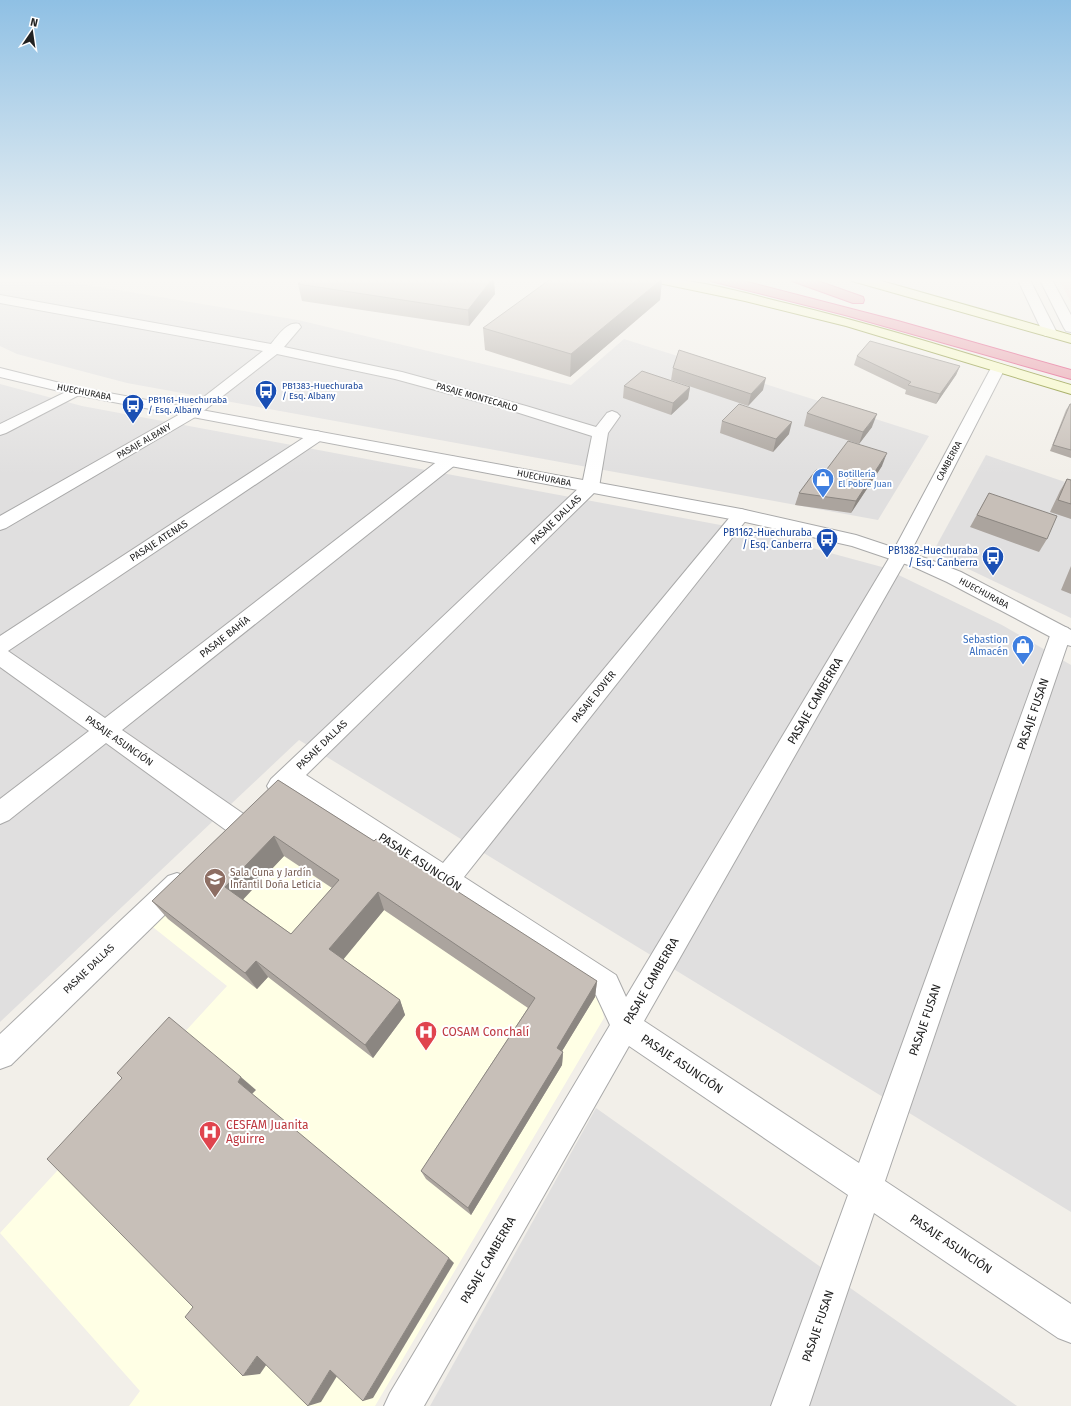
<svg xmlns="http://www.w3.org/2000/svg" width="1071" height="1406" font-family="'Fira Sans',sans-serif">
  <rect width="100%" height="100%" fill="#f2efe9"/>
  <!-- residential -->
  <g fill="#e0dfdf">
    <polygon points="0,278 46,278 298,320 571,385 624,339 929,436 878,520 127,383 17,354 0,346"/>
    <polygon points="0,384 82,406 742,529 882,567 1002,625 1071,665 1071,1212 299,740 0,1022"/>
    <polygon points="986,455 1071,484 1071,618 933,552"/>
    <polygon points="596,1108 1017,1406 430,1406"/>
  </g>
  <!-- commercial -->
  <polygon fill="#f2dad9" points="1058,278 1071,278 1071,302"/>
  <!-- education -->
  <polygon fill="#ffffe5" points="277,797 598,992 604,1018 375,1406 129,1406 140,1391 0,1233 227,986 149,924"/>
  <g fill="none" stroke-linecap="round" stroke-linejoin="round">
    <!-- minor casing -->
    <g stroke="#a9a9a9" stroke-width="2">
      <g id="minor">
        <path d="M 0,295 L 271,344 C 278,336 287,321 299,324 L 301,327 L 284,347 L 402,372 L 526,406 L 596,427 L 607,413 L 612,411 L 617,413 L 620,416 L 608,433 L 599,487 L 596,491 L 306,775 L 443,863 L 735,511 L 741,509 L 747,511 L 750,515 L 747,519 L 464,877 L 616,975 L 626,997 L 891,555 L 991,368 L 993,365 L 998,364 L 1003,365 L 1005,368 L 909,555 L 644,1021 L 859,1163 L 1051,633 L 1054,628 L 1061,626 L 1068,628 L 1071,634 L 885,1181 L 1071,1304 L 1071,1343 L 1058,1338 L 874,1213 L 809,1406 L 771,1406 L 848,1195 L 629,1046 L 424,1406 L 384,1406 L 390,1393 L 610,1025 L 596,995 L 290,790 L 279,796 L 271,793 L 267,786 L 271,779 L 582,485 L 592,436 L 516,412 L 395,379 L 277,354 L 197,416 L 6,528 L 0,530 L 0,516 L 187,410 L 263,351 L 0,303 Z"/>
        <polygon points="76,387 81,388 83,391 81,394 6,433 0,435 0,424"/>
        <polygon points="317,431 323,433 325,436 323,439 8,651 105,718 443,457 449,456 455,457 457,461 455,465 122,730 248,817 251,825 248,833 239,836 230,833 106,743 9,820 0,824 0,799 89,731 0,667 0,636 311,433"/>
        <polygon points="177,873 186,876 190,885 186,894 11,1065 0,1069 0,1034 168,876"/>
      </g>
    </g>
    <!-- tertiary casing -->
    <g stroke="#a9a9a9" stroke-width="2">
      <g id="tertiary">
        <polygon points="1017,278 1029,278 1057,333 1055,336 1045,336 1043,333"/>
        <polygon points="1039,278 1051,278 1071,315 1071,332 1066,331 1064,328"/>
        <polygon points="0,368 76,387 741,509 856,535 928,559 961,572 1071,630 1071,646 1064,644 947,582 914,567 852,546 741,521 76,395 0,377"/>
      </g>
    </g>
    <!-- secondary casing -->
    <g stroke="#707d05" stroke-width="2">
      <g id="secondary">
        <path d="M 648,278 C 694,278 740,292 785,303 C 882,326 976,357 1071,385 L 1071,394 L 846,326 L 745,301 L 654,282 Z"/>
        <polygon points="850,278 871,278 1071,335 1071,343 852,281"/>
      </g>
    </g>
    <!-- motorway casing -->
    <g stroke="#dc2a67" stroke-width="2">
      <g id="motorway">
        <polygon points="709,278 732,278 898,321 1071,370 1071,379 845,315 711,281"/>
        <polygon points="790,278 809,278 863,297 864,300 863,303 853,303 792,281"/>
      </g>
    </g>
    <!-- minor -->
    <use href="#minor" fill="#fff" fill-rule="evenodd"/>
    <!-- tertiary -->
    <use href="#tertiary" fill="#fff" fill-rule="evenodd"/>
    <!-- secondary -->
    <use href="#secondary" fill="#f7fabf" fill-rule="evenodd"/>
    <!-- motorway -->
    <use href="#motorway" fill="#e892a2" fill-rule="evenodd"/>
  </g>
  <!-- wall -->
  <g fill="#aba49e" fill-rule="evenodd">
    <polygon points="662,279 660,300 570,377 485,350 483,328"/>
    <polygon points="298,284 495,294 469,326 302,301"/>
    <polygon points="857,356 960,366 956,375 936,404 905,394 906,390 854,365"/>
    <polygon points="673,368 763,390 748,406 671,380"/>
    <polygon points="624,386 690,387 688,399 671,415 623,398"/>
    <polygon points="1070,404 1071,404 1071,458 1050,451 1066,410"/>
    <polygon points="807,413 872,427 859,444 804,426"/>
    <polygon points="722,421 789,434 773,452 720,433"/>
    <polygon points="882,466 851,513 795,505 799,493 824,473"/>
    <polygon points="1067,479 1071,480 1071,519 1050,512 1060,491"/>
    <polygon points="989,493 1047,539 1039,552 970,527"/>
    <polygon points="1071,566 1071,594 1061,590"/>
    <path d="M 278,780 L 374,841 L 597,981 L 595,997 L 562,1051 L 563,1052 L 562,1065 L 471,1215 L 426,1179 L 421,1171 L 528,1008 L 384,910 L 343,959 L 400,1000 L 405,1015 L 373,1058 L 268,977 L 257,989 L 168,919 L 152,901 ZM 284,856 L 332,888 L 291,934 L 243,899 Z"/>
  </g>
  <!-- shaded-wall -->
  <g fill="#8b8681">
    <polygon points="493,278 494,278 495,294 469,326 468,310"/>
    <polygon points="662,279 660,300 570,377 571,354"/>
    <polygon points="960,366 956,375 936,404 940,394"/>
    <polygon points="766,378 763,390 748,406 751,394"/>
    <polygon points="690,387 688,399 671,415 673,403"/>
    <polygon points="877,414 872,427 859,444 863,432"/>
    <polygon points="792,422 789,434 773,452 776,439"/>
    <polygon points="887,453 882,466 851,513 856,501"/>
    <polygon points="274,836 284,856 238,905 225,887"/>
    <polygon points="378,892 384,910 338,966 329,949"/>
    <polygon points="256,961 268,977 257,989 245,973"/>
    <polygon points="597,981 595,997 556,1061 557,1048"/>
    <polygon points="400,1000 405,1015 373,1058 365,1045"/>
    <polygon points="563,1052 562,1065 471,1215 468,1208"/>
    <polygon points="241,1077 256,1090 252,1094 238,1082"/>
    <polygon points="449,1258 454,1263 373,1398 363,1401"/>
    <polygon points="273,1355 260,1374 243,1376 257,1356"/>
    <polygon points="342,1368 321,1402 308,1406 330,1370"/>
  </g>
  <!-- building -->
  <g fill="#c7bfb8" stroke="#8b8681" fill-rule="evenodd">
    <polygon points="305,278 493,278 468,310 298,284"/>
    <polygon points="552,278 659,278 662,279 571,354 483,328"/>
    <polygon points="870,341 960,366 940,394 908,385 911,382 857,356"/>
    <polygon points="679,350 766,378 751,394 673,368"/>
    <polygon points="642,371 690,387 673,403 624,386"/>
    <polygon points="822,397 877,414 863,432 807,413"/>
    <polygon points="739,404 792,422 776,439 722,421"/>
    <polygon points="1070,404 1071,404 1071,450 1053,445"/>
    <polygon points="848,441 887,453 856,501 799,493 816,470 824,473"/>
    <polygon points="1067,479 1071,480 1071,504 1058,500"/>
    <polygon points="989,493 1057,516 1047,539 977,515"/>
    <path d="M 278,780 L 374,841 L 376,839 L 597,981 L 557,1048 L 563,1052 L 468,1208 L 421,1171 L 535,998 L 378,892 L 329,949 L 400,1000 L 365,1045 L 256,961 L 245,973 L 152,901 ZM 274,836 L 339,880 L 291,934 L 225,887 Z"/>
    <polygon points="169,1017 241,1077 238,1082 449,1258 363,1401 330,1370 308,1406 257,1356 243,1376 185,1317 193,1307 47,1159 122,1078 117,1073"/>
  </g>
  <!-- sky -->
  <linearGradient id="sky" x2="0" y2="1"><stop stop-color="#8fc0e4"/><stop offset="0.59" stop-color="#f9f8f5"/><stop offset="1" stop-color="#f9f8f5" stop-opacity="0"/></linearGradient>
  <rect width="1071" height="475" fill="url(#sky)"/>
  <!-- icons -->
  <defs>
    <g id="bus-pin" transform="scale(1.15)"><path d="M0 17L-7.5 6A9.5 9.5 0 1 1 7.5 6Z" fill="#1a4fb4" stroke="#fff"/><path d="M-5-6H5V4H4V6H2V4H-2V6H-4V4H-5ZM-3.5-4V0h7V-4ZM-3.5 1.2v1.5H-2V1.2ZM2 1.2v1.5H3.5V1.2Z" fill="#fff"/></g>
    <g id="shop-pin" transform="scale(1.15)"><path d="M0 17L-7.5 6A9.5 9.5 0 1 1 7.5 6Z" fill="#3f7fe0" stroke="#fff"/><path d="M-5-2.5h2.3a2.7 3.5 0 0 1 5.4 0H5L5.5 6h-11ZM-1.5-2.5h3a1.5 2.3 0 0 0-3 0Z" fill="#fff"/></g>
    <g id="school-pin" transform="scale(1.15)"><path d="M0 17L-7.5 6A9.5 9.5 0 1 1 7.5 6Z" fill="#8d6e63" stroke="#fff"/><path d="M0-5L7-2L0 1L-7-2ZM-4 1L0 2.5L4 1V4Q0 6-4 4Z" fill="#fff"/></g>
    <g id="hospital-pin" transform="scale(1.15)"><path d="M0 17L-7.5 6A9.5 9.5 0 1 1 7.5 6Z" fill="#e0444e" stroke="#fff"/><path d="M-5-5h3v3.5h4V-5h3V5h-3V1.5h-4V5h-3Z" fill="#fff"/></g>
  </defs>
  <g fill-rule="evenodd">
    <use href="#bus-pin" x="266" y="391"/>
    <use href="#bus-pin" x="133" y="405"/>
    <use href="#shop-pin" x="823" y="479"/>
    <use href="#bus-pin" x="827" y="539"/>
    <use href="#bus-pin" x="993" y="557"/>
    <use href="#shop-pin" x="1023" y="646"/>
    <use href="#school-pin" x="215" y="879"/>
    <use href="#hospital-pin" x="426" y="1032"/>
    <use href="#hospital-pin" x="210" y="1132"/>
  </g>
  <g text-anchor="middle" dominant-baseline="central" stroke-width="4" stroke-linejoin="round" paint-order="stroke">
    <!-- far-transit labels -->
    <g font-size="9" fill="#164399" stroke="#fff" text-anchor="start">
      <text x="282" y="386">PB1383-Huechuraba<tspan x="282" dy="10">/ Esq. Albany</tspan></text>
      <text x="148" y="400">PB1161-Huechuraba<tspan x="148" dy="10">/ Esq. Albany</tspan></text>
    </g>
    <!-- far-street labels -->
    <g font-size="9" fill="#222" stroke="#fff">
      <text transform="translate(84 392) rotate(11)">HUECHURABA</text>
      <text transform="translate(477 397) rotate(16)">PASAJE MONTECARLO</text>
      <text transform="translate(144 441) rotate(-30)">PASAJE ALBANY</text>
      <text transform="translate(949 461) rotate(-62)">CAMBERRA</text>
      <text transform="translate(544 478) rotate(11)">HUECHURABA</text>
      <text transform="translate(984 593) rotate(28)">HUECHURABA</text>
    </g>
    <!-- far-shop labels -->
    <g font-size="9" fill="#366cbe" stroke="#fff" text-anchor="start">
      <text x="838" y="474">Botillería<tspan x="838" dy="10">El Pobre Juan</tspan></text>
    </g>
    <!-- street labels -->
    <g font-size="10" fill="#222" stroke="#fff">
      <text transform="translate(556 520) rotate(-44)">PASAJE DALLAS</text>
      <text transform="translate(159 541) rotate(-33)">PASAJE ATENAS</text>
      <text transform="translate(225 637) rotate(-38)">PASAJE BAHÍA</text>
      <text transform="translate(594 697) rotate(-51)">PASAJE DOVER</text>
      <text transform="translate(119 741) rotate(35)">PASAJE ASUNCIÓN</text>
      <text transform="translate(322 745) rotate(-44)">PASAJE DALLAS</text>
      <text transform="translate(89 969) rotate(-44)">PASAJE DALLAS</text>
    </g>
    <!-- transit labels -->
    <g font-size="10" fill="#164399" stroke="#fff" text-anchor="end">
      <text x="812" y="533">PB1162-Huechuraba<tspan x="812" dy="12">/ Esq. Canberra</tspan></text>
      <text x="978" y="551">PB1382-Huechuraba<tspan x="978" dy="12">/ Esq. Canberra</tspan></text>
    </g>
    <!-- shop labels -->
    <g font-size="10" fill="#366cbe" stroke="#fff" text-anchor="end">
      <text x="1008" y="640">Sebastion<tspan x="1008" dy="12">Almacén</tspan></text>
    </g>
    <!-- education labels -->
    <g font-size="10" fill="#785e54" stroke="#fff" text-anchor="start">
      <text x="230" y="873">Sala Cuna y Jardín<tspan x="230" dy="12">Infantil Doña Leticia</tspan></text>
    </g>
    <!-- near-street labels -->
    <g font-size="12" fill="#222" stroke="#fff">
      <text transform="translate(815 701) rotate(-60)">PASAJE CAMBERRA</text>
      <text transform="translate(1033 714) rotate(-71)">PASAJE FUSAN</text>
      <text transform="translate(420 862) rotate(33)">PASAJE ASUNCIÓN</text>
      <text transform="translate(651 981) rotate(-60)">PASAJE CAMBERRA</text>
      <text transform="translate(925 1020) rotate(-71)">PASAJE FUSAN</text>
      <text transform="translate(682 1064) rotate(34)">PASAJE ASUNCIÓN</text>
      <text transform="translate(951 1244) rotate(34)">PASAJE ASUNCIÓN</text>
      <text transform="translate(488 1260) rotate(-60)">PASAJE CAMBERRA</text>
      <text transform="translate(818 1326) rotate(-71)">PASAJE FUSAN</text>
    </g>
    <!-- near-health labels -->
    <g font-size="12" fill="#be3a42" stroke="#fff" text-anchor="start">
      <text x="442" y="1032">COSAM Conchalí</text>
      <text x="226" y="1125">CESFAM Juanita<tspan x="226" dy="14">Aguirre</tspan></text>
    </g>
  </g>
  <!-- north arrow -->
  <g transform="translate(32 32) rotate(13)" stroke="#ffffff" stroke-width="3" paint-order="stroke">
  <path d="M0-3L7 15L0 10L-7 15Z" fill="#222222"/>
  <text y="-6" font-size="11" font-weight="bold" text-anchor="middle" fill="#222222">N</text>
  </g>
</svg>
